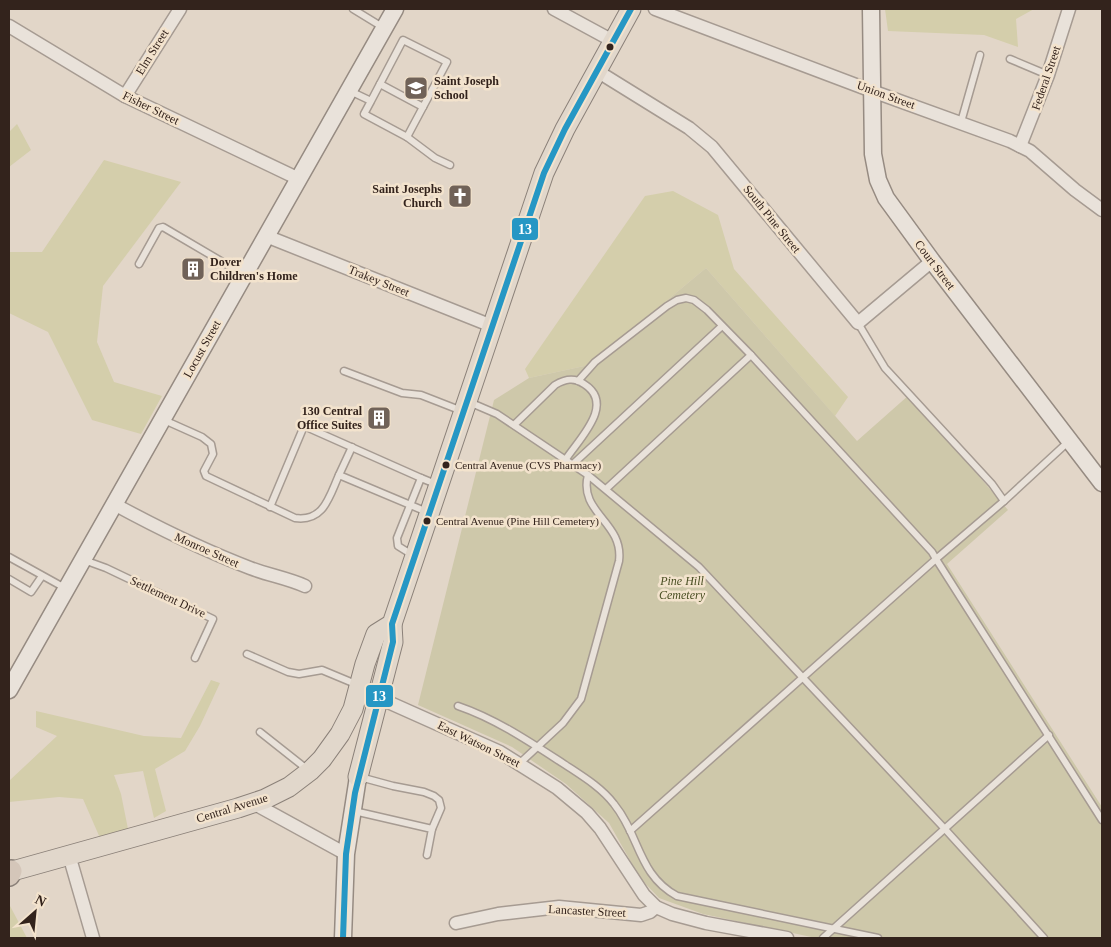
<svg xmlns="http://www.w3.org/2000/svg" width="1111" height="947" font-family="'Times New Roman',serif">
  <rect width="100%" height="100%" fill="#e2d6c8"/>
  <!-- green -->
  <g fill="#d4ceab">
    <polygon points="885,9 1034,9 1016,19 1018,47 984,35 888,31"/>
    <polygon points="17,124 31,150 9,167 9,132"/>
    <polygon points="104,160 181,182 103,286 97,342 114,382 162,396 141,434 92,420 48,332 9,313 9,252 42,252"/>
    <polygon points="673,191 718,215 734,269 848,397 835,416 706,268 589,365 529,378 525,369 645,196"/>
    <polygon points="211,680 220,683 200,726 185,751 155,769 166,811 154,818 143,771 114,775 121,794 128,829 100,838 83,799 59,797 9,802 9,781 57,736 36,727 36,711 144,736 181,738"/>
    <polygon points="9,904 27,938 9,938"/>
  </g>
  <!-- cemetery -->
  <polygon fill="#cec8aa" points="706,268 857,441 909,395 1008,510 947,564 1102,807 1102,938 816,938 703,914 659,898 640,878 609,823 566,784 512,747 418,705 494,400 529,378 589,365"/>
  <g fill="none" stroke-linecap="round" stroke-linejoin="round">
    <!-- lane casing -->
    <g stroke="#a69b92" stroke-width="9">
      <g id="lane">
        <polyline points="353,9 384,28"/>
        <polyline points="1010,59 1048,75"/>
        <polyline points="380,84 423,107"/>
        <polyline points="350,91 371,101 403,40 447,62 407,137 364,114 371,101"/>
        <polyline points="961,122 980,55"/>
        <polyline points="407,137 435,158 450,165"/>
        <polyline points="139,264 159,228 163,227 243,274"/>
        <polyline points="858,323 885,368 992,484 1004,501 1068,442"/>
        <polyline points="344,371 402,393 421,395 462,411"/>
        <polyline points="578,381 595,362 667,306 677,300 686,298 694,300 707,310 751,355 932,552 936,559 1004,501"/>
        <polyline points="469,402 497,414 588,475 699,567 944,828 1044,938"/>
        <path d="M 164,420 L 202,437 L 211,444 L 213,454 L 204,471 L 206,476 L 295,518 C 324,522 329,497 339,475 L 427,512"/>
        <path d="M 514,425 L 555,385 C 565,379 574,377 584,384 C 616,404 579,439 566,459"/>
        <polyline points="573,464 722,326"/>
        <polyline points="339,475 352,447"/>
        <polyline points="606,489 751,355"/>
        <polyline points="270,507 304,426 421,478"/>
        <polyline points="414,556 398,546 397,538 421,478 438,485"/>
        <polyline points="9,557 65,588"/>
        <polyline points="84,560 106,568 213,619 195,658"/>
        <polyline points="9,579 31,592 42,576"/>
        <polyline points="247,654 288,672 299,674 322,670 358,685"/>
        <path d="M 458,706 C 496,719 530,742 564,764 C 582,776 601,787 614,804 C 640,836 638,875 677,896 L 878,938"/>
        <polyline points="260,732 308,770"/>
        <path d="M 520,763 L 563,723 L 581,699 L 619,561 C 624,522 578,513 588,475"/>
        <polyline points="360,777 393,786 424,792 434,796 439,800 441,808 432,829"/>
        <polyline points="354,811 432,829 427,855"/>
        <polyline points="630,831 936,559 1102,820"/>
        <polyline points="823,938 1049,735"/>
      </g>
    </g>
    <!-- street casing -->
    <g stroke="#a69b92" stroke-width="15">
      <g id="street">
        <polyline points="554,9 613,41"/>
        <polyline points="655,9 872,91 1010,141 1030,151 1075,190 1102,210"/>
        <polyline points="9,26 125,96 299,179"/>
        <polyline points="597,71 689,128 712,147 858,323 932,261"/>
        <polyline points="125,96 180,9"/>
        <polyline points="1020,146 1048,75 1069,9"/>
        <polyline points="266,236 492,326"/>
        <path d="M 114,504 C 158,528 203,550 250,568 C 268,575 287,578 305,586"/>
        <polyline points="379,698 500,752 557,788 587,813 600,828 644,895 656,907 672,914 706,923 787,938"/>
        <polyline points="253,803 346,854"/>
        <polyline points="69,855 93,938"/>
        <polyline points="456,923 498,914 559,907 641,915 650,912 656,907"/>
      </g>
    </g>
    <!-- secondary casing -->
    <g stroke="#968b82" stroke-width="19">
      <g id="secondary">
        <polyline points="871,9 873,154 878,180 886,198 932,261 1102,483"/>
        <polyline points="9,690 395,9"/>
        <polyline points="343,938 346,854 358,777"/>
      </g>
    </g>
    <!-- primary casing -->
    <g stroke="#8b8179" stroke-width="21">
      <g id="primary">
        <polyline points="358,777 393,642 392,624"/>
        <polyline points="9,872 238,808 265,799 289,787 310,771 322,759 340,734 353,709 365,664 376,634 392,624 544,173 565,129 631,9"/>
      </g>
    </g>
    <!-- highway casing -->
    <g stroke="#8b8179" stroke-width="24">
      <polyline id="highway" points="9,875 11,871"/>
    </g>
    <!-- lane -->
    <use href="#lane" stroke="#e9e2da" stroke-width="6"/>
    <!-- street -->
    <use href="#street" stroke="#e9e2da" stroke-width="12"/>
    <!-- secondary -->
    <use href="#secondary" stroke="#e9e2da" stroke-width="16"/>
    <!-- primary -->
    <use href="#primary" stroke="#e1d7cb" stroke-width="19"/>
    <!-- highway -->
    <use href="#highway" stroke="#d4c6b9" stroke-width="21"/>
    <!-- bus-1 casing -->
    <g stroke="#f3e3cd" stroke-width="10">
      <polyline id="bus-1" points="343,938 346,854 355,793 393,642 392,624 544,173 565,129 631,9"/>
    </g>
    <!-- bus-1 -->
    <use href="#bus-1" stroke="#2697c4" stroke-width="6"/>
  </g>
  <!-- icons -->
  <defs>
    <g id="school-square" transform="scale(1.25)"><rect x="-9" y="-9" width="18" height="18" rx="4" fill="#706258" stroke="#f3e3cd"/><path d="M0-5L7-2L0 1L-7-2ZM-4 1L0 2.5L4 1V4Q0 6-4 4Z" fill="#fff"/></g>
    <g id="church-square" transform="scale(1.25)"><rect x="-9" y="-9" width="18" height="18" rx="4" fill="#706258" stroke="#f3e3cd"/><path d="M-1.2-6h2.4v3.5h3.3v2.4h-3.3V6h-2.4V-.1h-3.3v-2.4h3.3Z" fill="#fff"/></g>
    <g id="building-square" transform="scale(1.25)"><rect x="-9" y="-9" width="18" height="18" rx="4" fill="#706258" stroke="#f3e3cd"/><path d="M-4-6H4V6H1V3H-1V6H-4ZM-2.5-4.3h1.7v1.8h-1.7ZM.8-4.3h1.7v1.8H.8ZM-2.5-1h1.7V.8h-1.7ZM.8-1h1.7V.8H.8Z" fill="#fff"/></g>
  </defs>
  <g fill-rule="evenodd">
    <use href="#school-square" x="416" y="88"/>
    <use href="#church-square" x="460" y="196"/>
    <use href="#building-square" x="193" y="269"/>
    <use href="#building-square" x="379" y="418"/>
  </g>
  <!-- markers -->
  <g fill="#33231c" stroke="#f3e3cd" stroke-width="2">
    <circle cx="610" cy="47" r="4.5"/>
    <circle cx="446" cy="465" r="4.5"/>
    <circle cx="427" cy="521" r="4.5"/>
  </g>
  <g text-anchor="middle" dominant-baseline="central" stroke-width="5" stroke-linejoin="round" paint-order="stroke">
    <!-- bus labels -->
    <g font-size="11" fill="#33231c" stroke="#f3e3cd" text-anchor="start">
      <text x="455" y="465">Central Avenue (CVS Pharmacy)</text>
      <text x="436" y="521">Central Avenue (Pine Hill Cemetery)</text>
    </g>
    <!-- street labels -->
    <g font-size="12" fill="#33231c" stroke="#f3e3cd">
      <text transform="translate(152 52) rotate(-58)">Elm Street</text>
      <text transform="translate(1046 78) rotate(-71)">Federal Street</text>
      <text transform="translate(886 95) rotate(20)">Union Street</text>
      <text transform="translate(151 108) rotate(26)">Fisher Street</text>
      <text transform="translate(772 219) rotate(51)">South Pine Street</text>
      <text transform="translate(935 265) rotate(53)">Court Street</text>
      <text transform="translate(379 281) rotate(22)">Trakey Street</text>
      <text transform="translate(202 349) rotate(-61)">Locust Street</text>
      <text transform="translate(207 550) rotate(24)">Monroe Street</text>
      <text transform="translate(168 597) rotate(25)">Settlement Drive</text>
      <text transform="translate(479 744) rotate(26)">East Watson Street</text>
      <text transform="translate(232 808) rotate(-17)">Central Avenue</text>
      <text transform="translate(587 911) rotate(3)">Lancaster Street</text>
    </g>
    <!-- poi labels -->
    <g font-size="12" font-weight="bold" fill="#33231c" stroke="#f3e3cd" text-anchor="start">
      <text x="434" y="81">Saint Joseph<tspan x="434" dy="14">School</tspan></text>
      <text x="442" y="189" text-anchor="end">Saint Josephs<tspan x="442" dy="14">Church</tspan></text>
      <text x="210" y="262">Dover<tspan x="210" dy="14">Children's Home</tspan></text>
      <text x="362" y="411" text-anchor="end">130 Central<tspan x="362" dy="14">Office Suites</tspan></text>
    </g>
    <!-- park labels -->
    <g font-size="12" font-style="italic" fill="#4a4f23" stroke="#f3e3cd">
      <text x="682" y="581">Pine Hill<tspan x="682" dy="14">Cemetery</tspan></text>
    </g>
  </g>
  <g stroke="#f3e3cd" stroke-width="2">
    <rect x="511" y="217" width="28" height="24" rx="5" fill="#2697c4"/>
    <rect x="365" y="684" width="29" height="24" rx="5" fill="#2697c4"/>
  </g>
  <g font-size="14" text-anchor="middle" font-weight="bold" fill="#fff">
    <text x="525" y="234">13</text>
    <text x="379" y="701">13</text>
  </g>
  <!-- border -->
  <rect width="1111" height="947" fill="none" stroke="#33231c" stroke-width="20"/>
  <!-- north arrow -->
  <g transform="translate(35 912) rotate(27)" stroke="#f3e3cd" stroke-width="4" paint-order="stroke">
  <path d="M0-4L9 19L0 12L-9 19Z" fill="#33231c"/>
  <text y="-8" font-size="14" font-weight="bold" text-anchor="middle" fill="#33231c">N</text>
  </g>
</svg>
